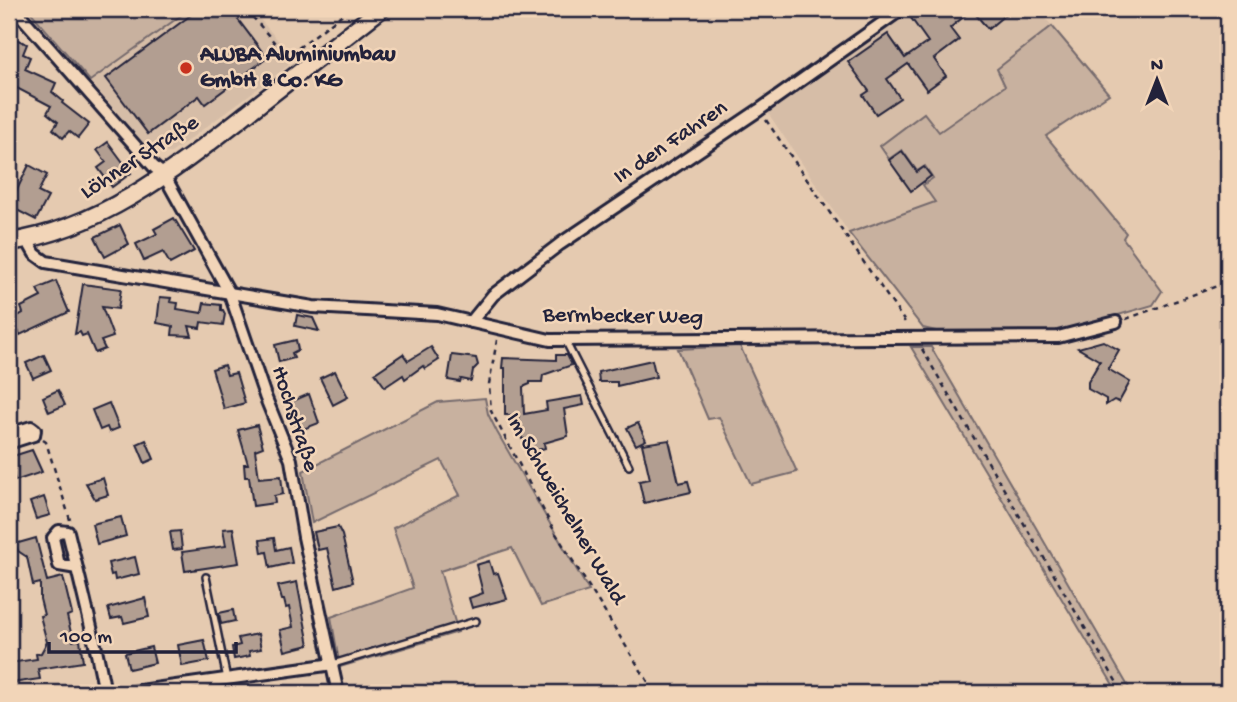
<svg xmlns="http://www.w3.org/2000/svg" width="1237" height="702" font-family="'Gochi Hand',sans-serif">
  <rect width="100%" height="100%" fill="#e5cab0"/>
  <filter id="ink" filterUnits="userSpaceOnUse"><feTurbulence type="fractalNoise" baseFrequency=".0143" numOctaves="2"/><feDisplacementMap in="SourceGraphic" scale="14" xChannelSelector="R" yChannelSelector="G"/><feConvolveMatrix kernelMatrix="1 2 1 2 8 2 1 2 1" color-interpolation-filters="sRGB"/></filter>
  <g filter="url(#ink)">
    <!-- built -->
    <g fill="#d6bda7">
      <polygon points="190,9 251,9 289,53 288,66 171,153 160,153 147,147 90,81"/>
      <polygon points="912,9 1038,9 1052,26 997,69 1005,86 938,133 924,114 880,145 911,192 923,185 935,202 849,233 768,113"/>
    </g>
    <!-- green -->
    <g fill="#c8b19f" stroke="#756a6d" stroke-width="2">
      <polygon points="28,9 190,9 90,81"/>
      <polygon points="1052,26 1109,94 1046,136 1126,233 1123,238 1162,291 1153,305 1063,331 945,333 923,328 849,233 935,202 923,185 933,178 925,166 917,171 902,150 889,159 880,146 924,113 939,132 1005,86 997,69"/>
      <polygon points="740,346 797,472 751,484 719,417 708,419 678,349"/>
      <polygon points="911,347 931,347 1132,693 1118,693"/>
      <polygon points="485,398 488,414 497,432 589,591 541,606 512,548 440,571 458,632 340,667 331,617 413,588 393,528 460,495 441,460 312,523 303,471 438,402"/>
    </g>
    <!-- building -->
    <g fill="#b29e91" stroke="#22223b" stroke-width="2">
      <polygon points="199,9 230,9 267,58 205,104 199,96 148,134 106,78"/>
      <polygon points="925,9 1001,9 1006,14 988,29 972,10 950,28 959,40 934,59 946,76 927,90 908,64 887,79 900,98 876,114 863,95 869,91 848,62 888,34 905,58 928,42 911,18"/>
      <polygon points="9,36 27,44 23,54 30,57 25,69 56,83 52,92 63,101 62,103 89,124 78,138 69,131 63,138 53,129 58,122 47,113 51,106 9,84"/>
      <polygon points="108,142 131,173 112,187 98,168 106,162 97,150"/>
      <polygon points="902,151 917,172 924,167 931,176 911,191 889,160"/>
      <polygon points="29,165 47,175 38,192 48,197 36,220 9,206"/>
      <polygon points="174,218 194,251 170,264 163,252 144,261 136,244 157,234 154,229"/>
      <polygon points="120,225 129,244 105,257 95,237"/>
      <polygon points="56,281 69,312 20,335 13,319 23,313 21,307 41,297 37,289"/>
      <polygon points="83,284 121,289 118,309 102,307 113,337 101,341 105,349 95,353 87,334 82,336 80,332 75,334"/>
      <polygon points="160,297 171,298 170,302 178,303 177,309 202,313 204,303 221,305 221,310 223,310 225,314 223,325 201,322 200,328 189,326 192,336 172,335 173,326 157,323"/>
      <polygon points="297,315 313,318 319,331 295,326"/>
      <polygon points="296,340 298,350 292,353 294,358 279,362 275,345"/>
      <polygon points="1103,341 1119,350 1108,369 1130,382 1119,402 1114,400 1106,405 1106,399 1088,389 1088,382 1100,361 1078,348"/>
      <polygon points="431,347 439,360 425,369 423,366 405,379 403,375 385,387 375,373 403,354 408,361"/>
      <polygon points="44,355 51,370 33,378 26,363"/>
      <polygon points="452,355 476,358 478,365 473,370 471,381 461,379 460,382 448,380"/>
      <polygon points="556,355 567,355 572,365 543,375 542,382 530,382 530,384 523,387 524,414 547,410 546,402 582,396 584,405 564,409 568,436 544,443 545,448 528,453 526,439 522,439 518,415 520,415 505,415 505,368 502,368 503,358 556,360"/>
      <polygon points="652,360 656,377 617,386 617,382 599,382 598,372"/>
      <polygon points="224,365 227,375 236,373 245,403 224,409 212,369"/>
      <polygon points="335,371 348,397 333,405 320,378"/>
      <polygon points="58,390 65,405 49,412 43,397"/>
      <polygon points="309,394 319,423 298,431 288,403"/>
      <polygon points="109,403 119,428 109,432 107,427 100,430 92,410"/>
      <polygon points="638,423 646,440 636,445 627,428"/>
      <polygon points="257,425 263,447 255,450 259,478 281,476 283,494 274,496 275,503 253,506 249,477 245,477 244,464 248,464 238,430"/>
      <polygon points="146,440 154,459 145,463 137,444"/>
      <polygon points="669,440 679,483 688,481 691,492 644,503 639,481 650,479 642,444"/>
      <polygon points="32,450 42,472 15,481 10,457"/>
      <polygon points="103,478 108,495 95,499 86,483"/>
      <polygon points="44,497 50,515 36,519 30,502"/>
      <polygon points="121,517 126,536 97,544 92,524"/>
      <polygon points="338,527 342,535 353,582 336,587 327,548 318,550 314,532"/>
      <polygon points="233,528 239,563 185,571 182,552 226,546 223,529"/>
      <polygon points="180,531 182,549 173,550 170,532"/>
      <polygon points="36,538 47,581 63,577 72,614 67,616 73,641 80,640 83,662 38,669 40,679 11,683 9,663 37,659 36,654 41,653 47,642 40,616 44,615 40,599 40,583 33,585 27,557 18,551 15,544"/>
      <polygon points="274,538 276,550 289,547 292,563 270,568 267,552 262,553 260,540"/>
      <polygon points="135,557 139,574 115,580 114,574 111,575 108,563"/>
      <polygon points="489,561 493,574 498,573 507,599 472,608 469,598 483,593 476,565"/>
      <polygon points="297,582 309,645 285,651 280,630 293,627 289,607 286,608 284,600 282,600 278,586"/>
      <polygon points="145,598 149,617 124,623 122,617 111,619 108,608"/>
      <polygon points="233,610 235,621 221,624 219,613"/>
      <polygon points="258,634 261,649 249,651 250,656 234,659 232,647 240,645 238,638"/>
      <polygon points="204,640 209,661 182,666 178,645"/>
      <polygon points="151,647 155,663 129,669 125,653"/>
    </g>
    <g fill="none" stroke-linecap="round" stroke-linejoin="round">
      <!-- lane casing -->
      <g stroke="#22223b" stroke-width="10">
        <g id="lane">
          <polyline points="565,340 629,466"/>
          <polyline points="206,577 227,679"/>
          <polyline points="333,664 476,621"/>
        </g>
      </g>
      <!-- street casing -->
      <g stroke="#22223b" stroke-width="16">
        <g id="street">
          <polyline points="15,9 154,167 164,175 230,294 265,396 291,460 304,537 338,693"/>
          <polyline points="27,240 35,254 46,262 313,307 437,314 550,340 1058,337 1116,322"/>
          <polyline points="471,322 493,295 560,244 759,110 902,9"/>
          <polyline points="9,434 31,427 35,430 34,435 9,443"/>
          <path d="M 77,568 L 59,565 L 53,538 L 59,531 L 68,532 C 81,585 95,639 105,693"/>
          <polyline points="126,693 333,664"/>
        </g>
      </g>
      <!-- secondary casing -->
      <g stroke="#22223b" stroke-width="21">
        <path id="secondary" d="M 9,242 C 102,229 178,167 250,111 C 294,77 338,43 381,9"/>
      </g>
      <!-- path -->
      <g stroke="#22223b" stroke-width="2.5" stroke-dasharray="5 5" stroke-linecap="butt">
        <polyline points="246,9 291,62"/>
        <polyline points="295,57 297,49 349,9"/>
        <polyline points="766,120 907,325"/>
        <polyline points="1126,319 1228,282"/>
        <polyline points="497,340 489,384 491,411 555,532 655,693"/>
        <polyline points="922,349 1123,693"/>
        <polyline points="43,440 46,442 71,523"/>
      </g>
      <!-- lane -->
      <use href="#lane" stroke="#f2d5b8" stroke-width="5"/>
      <!-- street -->
      <use href="#street" stroke="#f2d5b8" stroke-width="10"/>
      <!-- secondary -->
      <use href="#secondary" stroke="#f2d5b8" stroke-width="16"/>
    </g>
  </g>
  <!-- markers -->
  <circle fill="#c8321e" stroke="#f2d5b8" stroke-width="2.5" cx="186" cy="68" r="7"/>
  <g text-anchor="middle" dominant-baseline="central" stroke-width="5" stroke-linejoin="round" paint-order="stroke">
    <!-- poi labels -->
    <g font-size="23" font-weight="bold" fill="#22223b" stroke="#f2d5b8" text-anchor="start">
      <text x="200" y="55">ALUBA Aluminiumbau<tspan x="200" dy="26">GmbH &amp; Co. KG</tspan></text>
    </g>
    <!-- street labels -->
    <g font-size="23" fill="#22223b" stroke="#f2d5b8">
      <text transform="translate(671 143) rotate(-34)">In den Fahren</text>
      <text transform="translate(140 158) rotate(-33)">Löhner Straße</text>
      <text transform="translate(623 317) rotate(1)">Bermbecker Weg</text>
      <text transform="translate(294 419) rotate(72)">Hochstraße</text>
      <text transform="translate(565 509) rotate(60)">Im Schweichelner Wald</text>
    </g>
  </g>
  <!-- margin -->
  <rect width="1237" height="702" fill="none" stroke="#f2d5b8" stroke-width="35"/>
  <rect x="18" y="18" width="1202" height="667" fill="none" stroke="#22223b" stroke-width="2.5" filter="url(#ink)"/>
  <!-- north arrow -->
  <g transform="translate(1157 80)" stroke="#f2d5b8" stroke-width="5" paint-order="stroke">
  <path d="M0-5L12 26L0 18L-12 26Z" fill="#22223b"/>
  <text y="-10" font-size="19" font-weight="bold" text-anchor="middle" fill="#22223b">N</text>
  </g>
  <!-- scale -->
  <path d="M49 642v10h187v-10" fill="none" stroke="#22223b" stroke-width="3.5"/>
  <text x="60" y="642" font-size="21" fill="#22223b" stroke="#f2d5b8" stroke-width="5" paint-order="stroke">100 m</text>
</svg>
